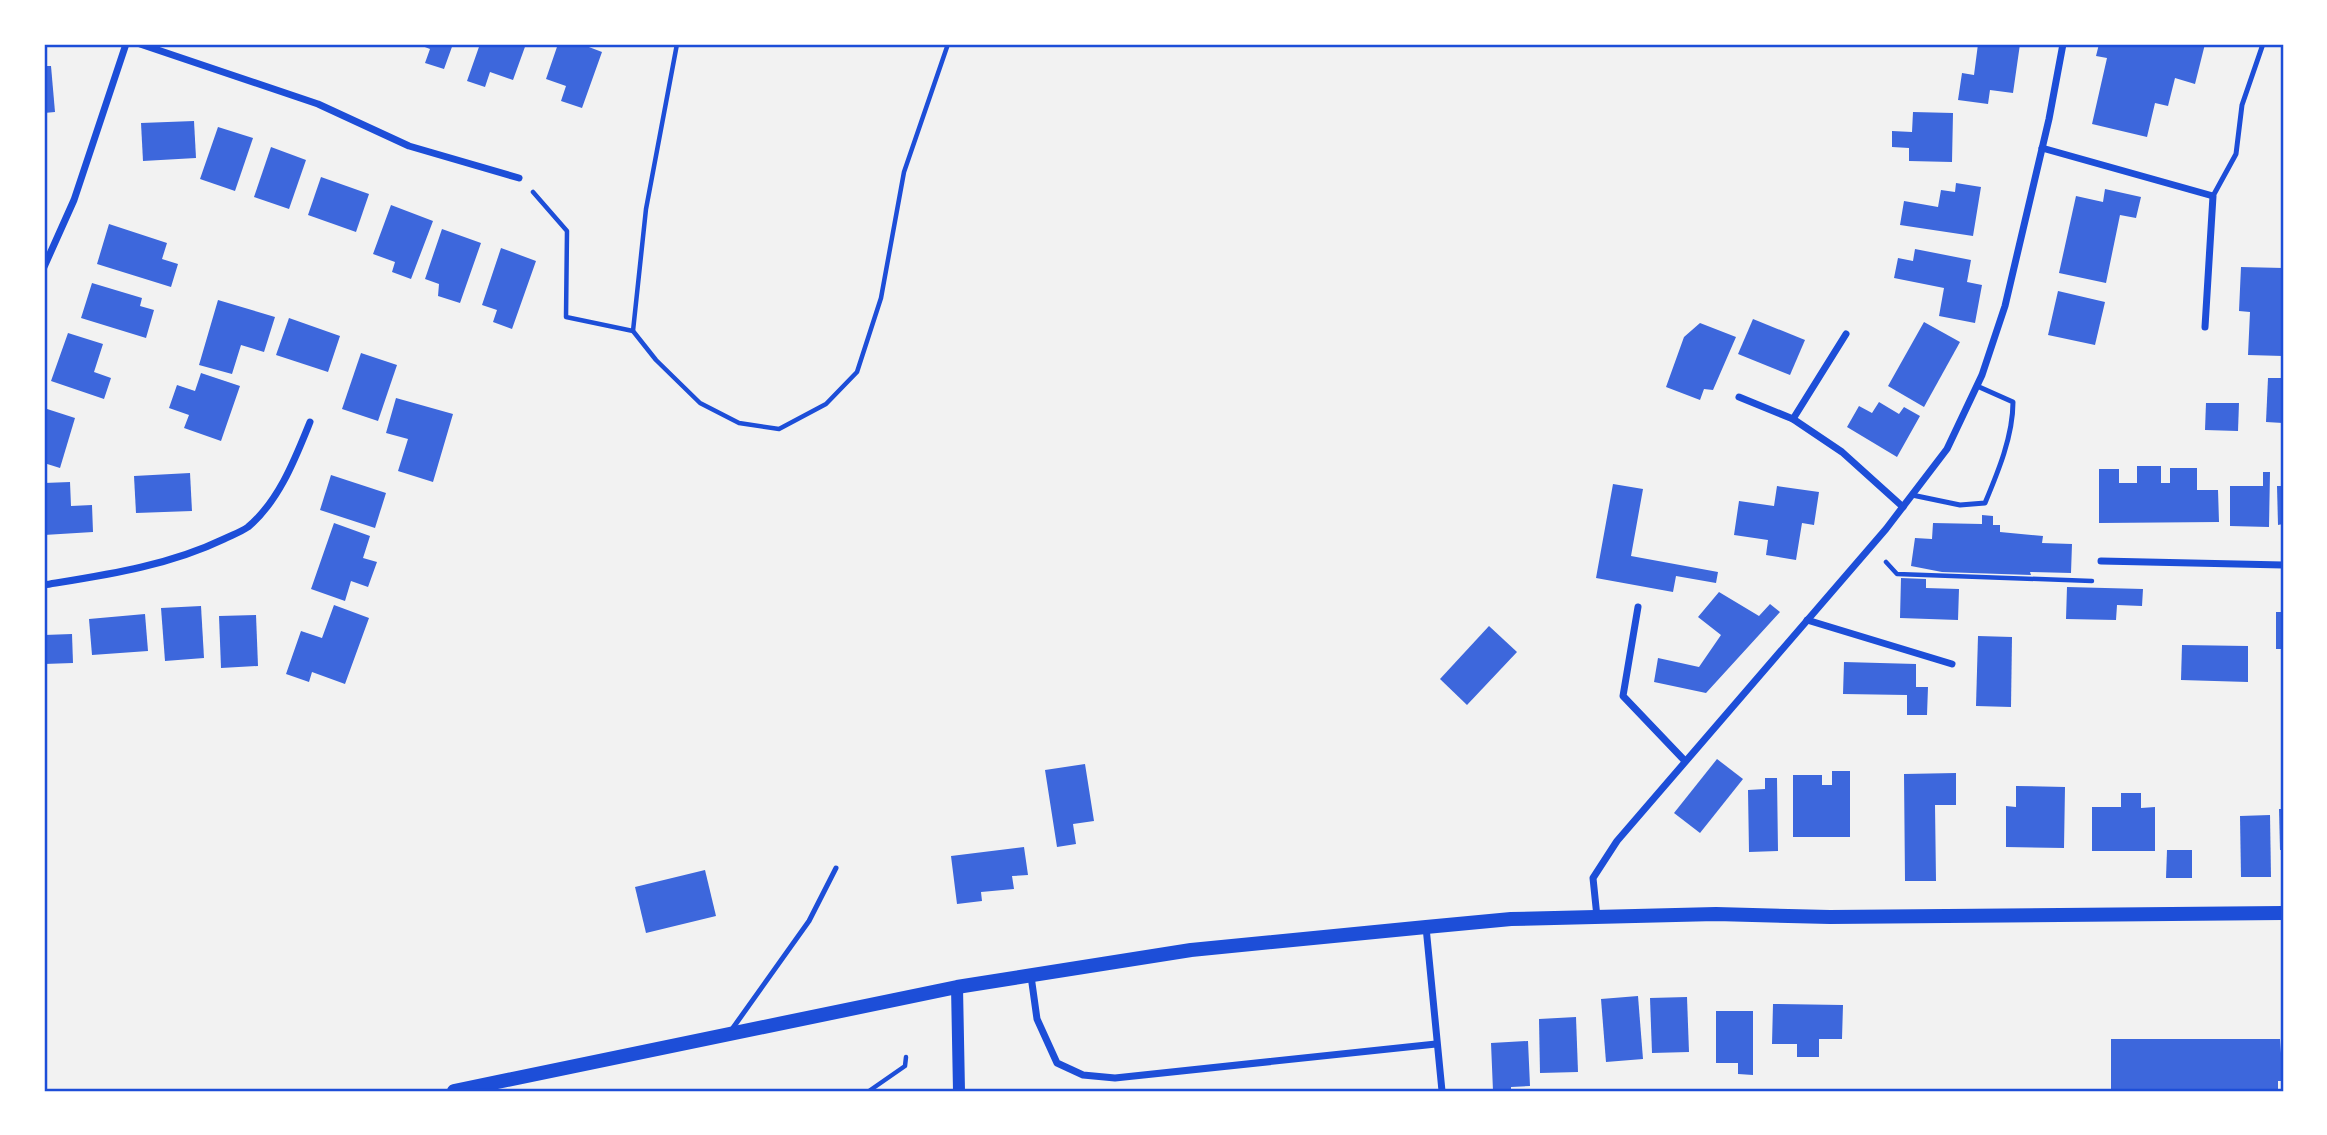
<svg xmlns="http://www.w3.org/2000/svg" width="2327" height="1135" font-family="Roboto,sans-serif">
  <rect width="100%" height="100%" fill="#f2f2f2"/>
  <!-- building -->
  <g fill="#3d67dc">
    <polygon points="417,44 453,44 444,69 425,63 430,49"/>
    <polygon points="480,44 526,44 513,80 490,72 485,87 467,81"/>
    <polygon points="558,44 581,44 602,52 582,108 561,101 566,86 546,79"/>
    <polygon points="1978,44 2020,44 2013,93 1990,90 1988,104 1958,100 1962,73 1974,75"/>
    <polygon points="2099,44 2205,44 2195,84 2175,78 2168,106 2155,103 2147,137 2092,124 2107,58 2096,56"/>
    <polygon points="44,66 51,66 55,112 44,113"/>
    <polygon points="1913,112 1953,113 1952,162 1909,161 1909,148 1892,147 1892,131 1912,132"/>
    <polygon points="194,121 196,158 143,161 141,123"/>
    <polygon points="218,127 253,138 235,191 200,179"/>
    <polygon points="271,147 306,160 289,209 254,197"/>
    <polygon points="321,177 369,194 356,232 308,215"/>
    <polygon points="1956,183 1981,187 1973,236 1900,225 1904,201 1938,207 1941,190 1955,192"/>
    <polygon points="2105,189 2141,197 2136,218 2120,215 2106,283 2059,273 2076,196 2103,202"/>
    <polygon points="391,205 433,221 411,279 392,272 395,262 373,254"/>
    <polygon points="109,224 167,243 162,259 178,264 171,287 97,264"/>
    <polygon points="442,229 481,243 460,303 438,296 439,284 425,279"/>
    <polygon points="501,248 536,261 512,329 493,322 497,310 482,305"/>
    <polygon points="1915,249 1971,260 1967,282 1982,285 1975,323 1939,316 1944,288 1894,278 1898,258 1913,261"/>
    <polygon points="2241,267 2283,268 2283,356 2248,355 2250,312 2239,311"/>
    <polygon points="92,283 142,298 140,306 154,310 146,338 81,318"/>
    <polygon points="2058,291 2105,302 2095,345 2048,335"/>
    <polygon points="218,300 275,317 264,352 241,345 232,374 199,365"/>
    <polygon points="289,318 340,336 328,372 276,355"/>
    <polygon points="1753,319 1805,340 1790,375 1738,354"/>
    <polygon points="1924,322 1960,342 1924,407 1888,386"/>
    <polygon points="1700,323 1736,337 1713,390 1704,389 1700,400 1666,387 1684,337"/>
    <polygon points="68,333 103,344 94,372 111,378 104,399 51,381"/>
    <polygon points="361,353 397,365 378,421 342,409"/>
    <polygon points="201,373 240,386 221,441 184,428 189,415 169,408 177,385 195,391"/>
    <polygon points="2268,378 2283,378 2283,423 2266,422"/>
    <polygon points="396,398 453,414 433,482 398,471 408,439 386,433"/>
    <polygon points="1879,402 1899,414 1904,407 1920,416 1897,457 1847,427 1859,406 1872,413"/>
    <polygon points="2206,403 2239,403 2238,431 2205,430"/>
    <polygon points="44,408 75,418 60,468 44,463"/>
    <polygon points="2137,466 2161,466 2161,483 2170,483 2170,468 2197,468 2197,490 2218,490 2219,522 2099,523 2099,469 2119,469 2119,483 2137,483"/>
    <polygon points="2263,472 2270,472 2269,527 2230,526 2230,486 2263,486"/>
    <polygon points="190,473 192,511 136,513 134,476"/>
    <polygon points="331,475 386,493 375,528 320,510"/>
    <polygon points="70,482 71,506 92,505 93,532 44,535 44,483"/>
    <polygon points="1613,484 1643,489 1631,556 1718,572 1716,583 1676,576 1673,592 1596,578"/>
    <polygon points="1777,486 1819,492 1814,525 1802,523 1796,560 1766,555 1768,540 1734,535 1739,501 1774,506"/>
    <polygon points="2277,486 2283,486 2283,524 2278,525"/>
    <polygon points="1982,515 1993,516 1993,525 2000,525 2000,532 2043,536 2042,543 2072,544 2071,573 2030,572 2031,575 1942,572 1911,566 1915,538 1932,539 1933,523 1982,524"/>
    <polygon points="334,523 370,536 363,558 377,562 368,587 351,581 345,601 311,589"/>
    <polygon points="1901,578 1926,579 1926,588 1959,589 1958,620 1900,618"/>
    <polygon points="2067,587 2143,589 2142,606 2117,605 2116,620 2066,619"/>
    <polygon points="1719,592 1759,616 1770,604 1780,612 1706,693 1654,682 1658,658 1699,667 1721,635 1698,617"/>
    <polygon points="334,605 369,618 345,684 312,672 309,682 286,674 301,631 322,638"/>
    <polygon points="201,606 204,658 165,661 161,608"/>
    <rect x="2276" y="612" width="7" height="37"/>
    <polygon points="145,614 148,651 92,655 89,619"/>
    <polygon points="256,615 258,666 221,668 219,616"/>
    <polygon points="1489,626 1517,652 1467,705 1440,679"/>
    <polygon points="72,634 73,663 44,664 44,635"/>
    <polygon points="1978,636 2012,637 2011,707 1976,706"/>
    <polygon points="2182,645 2248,646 2248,682 2181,680"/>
    <polygon points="1844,662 1916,664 1916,687 1928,687 1927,715 1907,715 1907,695 1843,694"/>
    <polygon points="1717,759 1743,779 1700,833 1674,813"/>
    <polygon points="1085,764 1094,821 1073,824 1076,844 1057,847 1045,770"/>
    <polygon points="1832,771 1850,771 1850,837 1793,837 1793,775 1822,775 1822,785 1832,785"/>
    <polygon points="1956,773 1956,805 1935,805 1936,881 1905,881 1904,774"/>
    <polygon points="1765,778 1777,778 1778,851 1749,852 1748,790 1765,789"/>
    <polygon points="2016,786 2065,787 2064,848 2006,847 2006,806 2016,807"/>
    <polygon points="2121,793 2141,793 2141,808 2155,807 2155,851 2092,851 2092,807 2121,807"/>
    <polygon points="2279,809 2283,809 2283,850 2280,850"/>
    <polygon points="2270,815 2271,877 2241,877 2240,816"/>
    <polygon points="1024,847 1028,875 1012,876 1014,889 981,892 982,901 957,904 951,856"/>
    <polygon points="2167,850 2192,850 2192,878 2166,878"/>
    <polygon points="705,870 716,916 646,933 635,887"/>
    <polygon points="1638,996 1643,1059 1606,1062 1601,999"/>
    <polygon points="1687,997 1689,1052 1652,1053 1650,998"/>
    <polygon points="1773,1004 1843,1005 1842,1039 1819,1039 1819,1057 1797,1057 1797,1044 1772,1044"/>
    <polygon points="1716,1011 1753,1011 1753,1075 1738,1074 1738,1063 1716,1063"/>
    <polygon points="1576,1017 1578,1072 1540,1073 1539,1019"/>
    <polygon points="2111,1039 2280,1039 2283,1081 2278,1081 2278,1091 2111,1091"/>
    <polygon points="1528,1041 1530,1086 1511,1087 1511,1091 1493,1091 1491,1043"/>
  </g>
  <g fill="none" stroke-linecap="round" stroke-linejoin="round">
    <!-- path -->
    <g stroke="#1d4ed8" stroke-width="4.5">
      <polyline points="677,44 646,209 633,331 656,360 700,403 739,423 779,429 826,404 857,372 881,298 904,172 948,44"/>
      <polyline points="533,192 567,231 566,317 633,331"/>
      <polyline points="1886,562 1897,574 2092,581"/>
      <polyline points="869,1091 905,1066 906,1057"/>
    </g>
    <!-- service -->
    <g stroke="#1d4ed8" stroke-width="5">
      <polyline points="2213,196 2236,154 2242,105 2263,44"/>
      <path d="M 1912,495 L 1960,505 L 1985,503 C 1998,472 2013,436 2013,402 L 1977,386"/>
      <polyline points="730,1032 809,921 836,868"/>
    </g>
    <!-- minor -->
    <g stroke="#1d4ed8" stroke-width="7">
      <polyline points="140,44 318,104 409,146 519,178"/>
      <polyline points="2042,148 2213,196 2205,327"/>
      <polyline points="44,267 74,200 126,44"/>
      <polyline points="1739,397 1793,419 1842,452 1903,507"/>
      <polyline points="1793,419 1846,334"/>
      <polyline points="2101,561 2283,565"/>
      <path d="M 44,585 C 105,575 168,566 224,539 C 232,535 241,532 248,527 C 279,501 295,459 310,422"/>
      <polyline points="1638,607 1623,696 1685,761"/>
      <polyline points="1807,620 1952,664"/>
      <polyline points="1597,917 1593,878 1617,841 1886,529 1947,449 1982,375 2005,306 2049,119 2063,44"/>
      <polyline points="1426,927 1442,1091"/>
      <polyline points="1031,976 1037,1019 1057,1063 1083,1075 1115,1078 1436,1044"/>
    </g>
    <!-- tertiary -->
    <polyline stroke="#1d4ed8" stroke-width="12" points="957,987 959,1091"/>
    <!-- secondary -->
    <polyline stroke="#1d4ed8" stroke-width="14" points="454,1091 957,987 1191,950 1426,927 1511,919 1716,914 1830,917 2283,913"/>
  </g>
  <!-- border -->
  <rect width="2327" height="1135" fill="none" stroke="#ffffff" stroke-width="91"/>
  <rect x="46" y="46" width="2236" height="1044" fill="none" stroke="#1d4ed8" stroke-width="2.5"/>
</svg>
